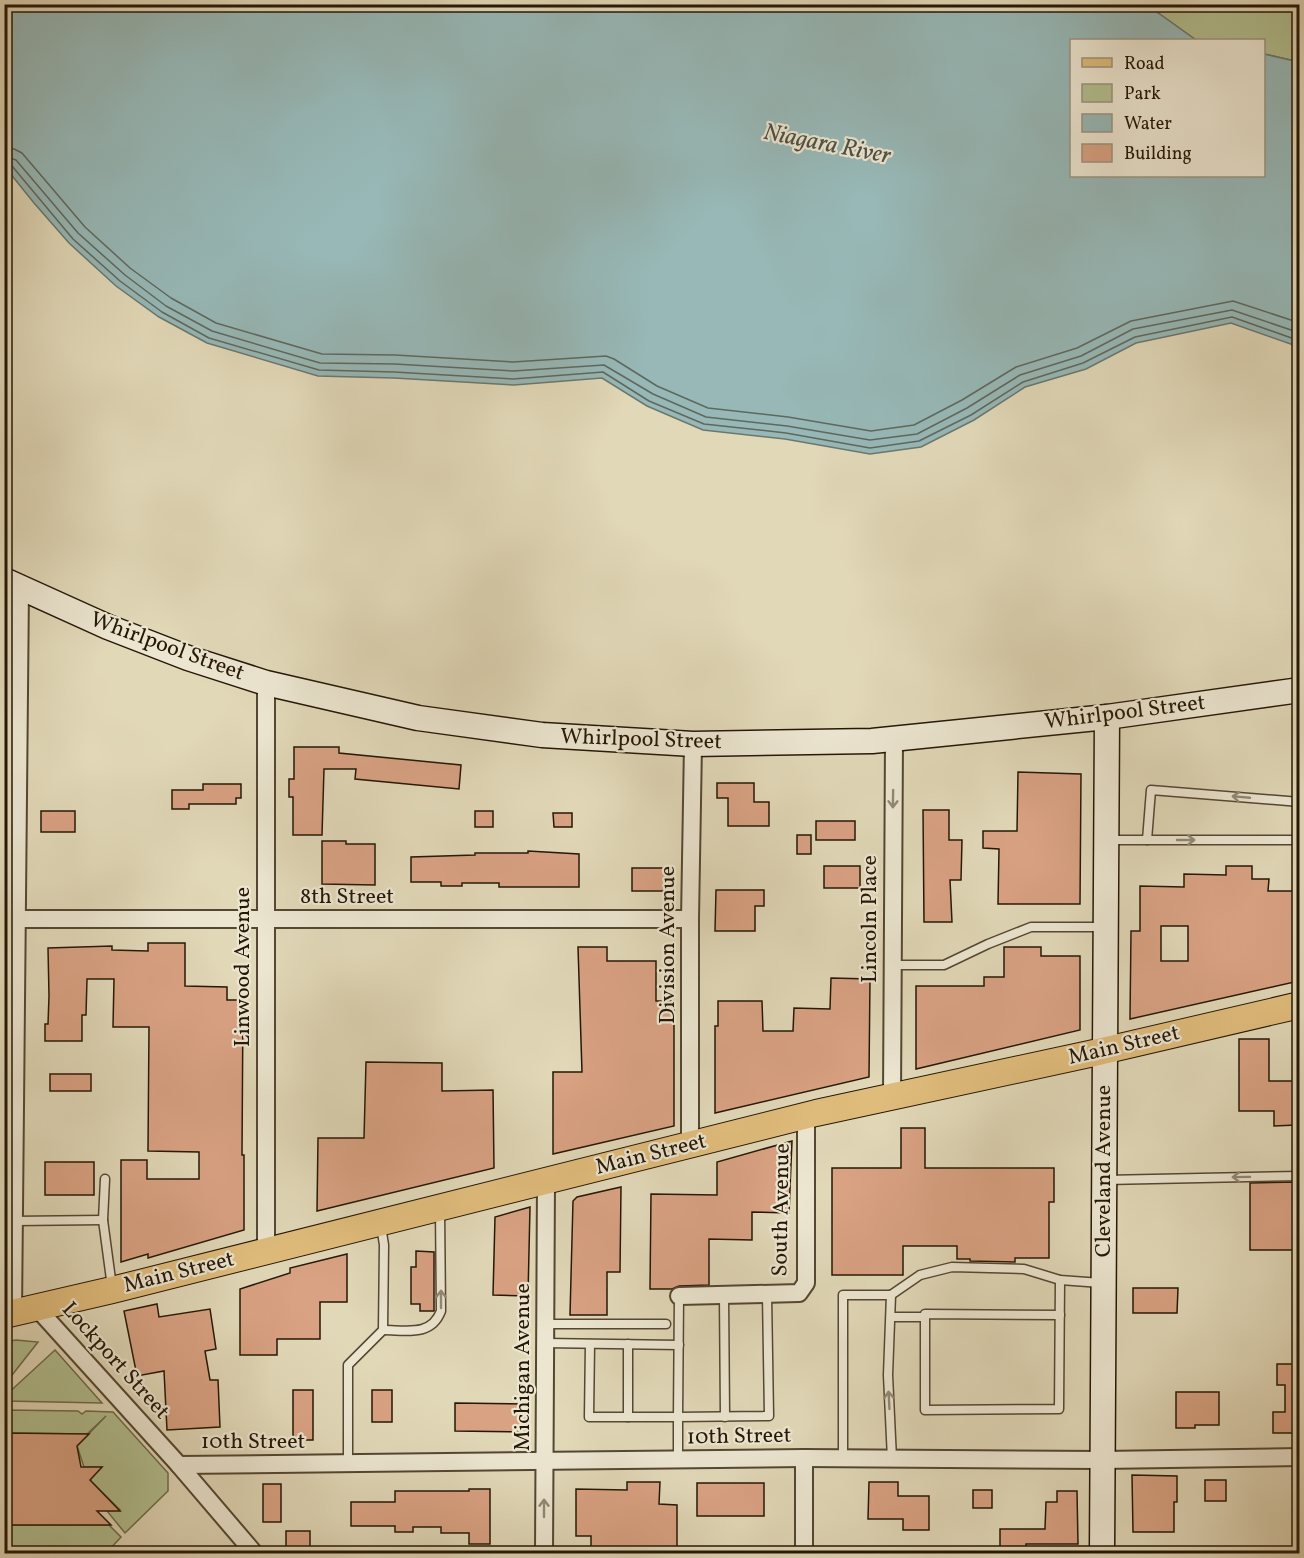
<svg xmlns="http://www.w3.org/2000/svg" width="1304" height="1558" font-family="Vollkorn,serif">
  <rect width="100%" height="100%" fill="#e1d8b8"/>
  <filter id="stains"><feTurbulence type="fractalNoise" baseFrequency=".00333" numOctaves="4"/><feColorMatrix values="0 0 0 0 .2 0 0 0 0 .09 0 0 0 0 .02 0 0 0 .5 -.17"/></filter>
  <radialGradient id="worn" r=".72"><stop offset=".6" stop-color="#630" stop-opacity="0"/><stop offset="1" stop-color="#630" stop-opacity=".3"/></radialGradient>
  <!-- green -->
  <g fill="#b2bf90" stroke="#6c6b4b" stroke-width="1.5">
    <polygon points="1147,5 1299,5 1299,62 1264,54 1264,40 1196,40"/>
    <polygon points="16,1340 38,1342 5,1384 5,1342"/>
    <polygon points="55,1350 102,1403 5,1401 5,1396"/>
    <polygon points="5,1410 78,1411 82,1414 86,1411 113,1412 168,1473 168,1491 125,1533 107,1511 120,1510 90,1480 102,1467 84,1467 77,1446 106,1416 87,1434 5,1433"/>
    <polygon points="5,1525 109,1525 121,1537 110,1549 5,1548"/>
  </g>
  <!-- water -->
  <polygon fill="#97b8b7" stroke="#697870" stroke-width="1.5" points="4,5 1147,5 1196,40 1072,40 1072,176 1264,176 1264,54 1299,62 1299,347 1231,323 1136,343 1086,369 1025,387 974,420 921,447 870,454 785,439 703,430 647,406 602,378 514,385 394,378 318,376 207,343 159,317 116,286 69,243 34,203 5,167"/>
  <g fill="none" stroke-linecap="round" stroke-linejoin="round">
    <!-- shore -->
    <g stroke="#5e685e" stroke-width="1.5">
      <polyline points="4,147 14,149 22,153 85,227 130,268 171,298 216,323 322,354 395,355 513,362 606,356 614,359 657,386 708,408 788,417 871,431 914,425 962,400 1016,367 1077,348 1131,321 1233,301 1300,323"/>
      <polyline points="4,156 16,160 78,233 125,275 166,306 212,331 320,363 395,364 513,371 604,365 653,394 706,417 787,426 870,440 917,434 967,408 1020,375 1081,356 1133,329 1232,310 1300,333"/>
      <polyline points="4,164 12,166 73,239 120,281 162,312 209,338 319,370 394,372 513,379 603,372 649,401 704,424 786,433 870,448 919,441 971,415 1023,382 1083,363 1135,337 1232,317 1300,341"/>
    </g>
  </g>
  <!-- building -->
  <g fill="#d9a283" stroke="#251706" stroke-width="1.5" fill-rule="evenodd">
    <polygon points="294,747 339,747 339,753 461,765 459,789 355,779 356,769 324,769 322,835 293,835 293,797 289,797 289,779 294,779"/>
    <polygon points="1018,772 1081,774 1080,904 998,904 999,849 983,848 983,831 1017,831"/>
    <polygon points="717,783 754,783 754,802 769,802 769,826 728,826 728,798 717,798"/>
    <polygon points="203,784 241,784 241,798 236,798 236,804 189,804 189,809 172,809 172,790 203,790"/>
    <polygon points="923,810 949,810 949,840 962,840 961,880 950,880 952,922 924,922"/>
    <rect x="41" y="811" width="34" height="21"/>
    <rect x="475" y="811" width="18" height="16"/>
    <polygon points="553,813 572,813 572,827 554,827"/>
    <rect x="816" y="821" width="39" height="19"/>
    <rect x="797" y="835" width="14" height="19"/>
    <polygon points="322,841 346,841 346,844 375,844 375,885 322,884"/>
    <polygon points="528,851 579,854 579,887 499,887 499,883 462,883 462,886 441,886 441,882 411,882 411,857 475,855 475,853 528,853"/>
    <rect x="824" y="866" width="36" height="22"/>
    <path d="M 1226,866 L 1252,866 L 1252,879 L 1269,879 L 1268,891 L 1299,891 L 1299,981 L 1130,1019 L 1131,931 L 1140,931 L 1140,886 L 1184,887 L 1184,874 L 1226,875 ZM 1161,926 L 1188,926 L 1188,961 L 1161,961 Z"/>
    <rect x="632" y="868" width="34" height="23"/>
    <polygon points="716,890 764,890 764,906 755,906 755,931 715,931"/>
    <polygon points="148,943 185,943 185,986 227,987 227,1000 243,1000 242,1155 244,1155 244,1230 148,1258 148,1254 121,1262 121,1160 147,1160 147,1179 199,1179 199,1152 148,1151 149,1027 113,1027 114,979 87,979 86,1015 82,1015 82,1041 45,1041 45,1024 48,1024 49,996 48,948 112,946 112,950 148,951"/>
    <polygon points="578,947 607,947 607,961 656,961 656,1001 674,1001 674,1126 553,1154 553,1072 582,1072"/>
    <polygon points="1004,947 1041,947 1041,956 1080,956 1080,1030 916,1069 916,986 984,986 984,977 1004,977"/>
    <polygon points="831,978 870,979 869,1077 715,1113 715,1026 718,1026 718,1001 762,1001 763,1031 793,1031 794,1008 830,1009"/>
    <polygon points="1239,1039 1269,1039 1269,1081 1299,1081 1299,1110 1296,1110 1296,1125 1274,1126 1274,1111 1239,1111"/>
    <polygon points="366,1062 442,1063 442,1091 493,1090 494,1168 317,1211 318,1138 364,1138"/>
    <rect x="50" y="1074" width="41" height="17"/>
    <polygon points="901,1128 925,1128 925,1168 1054,1168 1054,1202 1049,1202 1049,1258 1015,1258 1015,1262 970,1261 970,1259 957,1259 957,1246 903,1246 903,1275 832,1275 832,1168 901,1168"/>
    <polygon points="792,1141 789,1213 752,1212 752,1240 709,1239 709,1285 679,1286 672,1289 650,1289 651,1194 717,1195 717,1162"/>
    <rect x="45" y="1162" width="49" height="33"/>
    <polygon points="1299,1182 1299,1250 1250,1250 1250,1183"/>
    <polygon points="621,1187 620,1272 607,1272 607,1315 570,1315 573,1201 577,1197"/>
    <polygon points="530,1207 528,1296 493,1295 495,1217"/>
    <polygon points="416,1251 434,1252 434,1311 420,1311 420,1304 411,1304 411,1267 416,1267"/>
    <polygon points="347,1254 347,1302 320,1302 320,1339 277,1339 277,1355 240,1355 240,1289 290,1273 290,1268"/>
    <polygon points="1133,1288 1178,1288 1177,1313 1133,1313"/>
    <polygon points="157,1304 159,1317 210,1309 216,1349 205,1351 210,1380 218,1380 220,1427 167,1430 164,1371 137,1376 124,1311"/>
    <polygon points="1277,1364 1299,1364 1299,1433 1273,1433 1273,1412 1285,1412 1285,1385 1277,1385"/>
    <rect x="293" y="1390" width="20" height="50"/>
    <rect x="372" y="1390" width="20" height="32"/>
    <polygon points="1176,1392 1219,1392 1219,1425 1195,1425 1195,1428 1176,1428"/>
    <polygon points="455,1403 528,1404 528,1432 455,1431"/>
    <polygon points="4,1433 89,1434 77,1446 81,1467 102,1467 90,1480 120,1511 97,1511 111,1525 4,1525"/>
    <polygon points="1132,1475 1177,1476 1177,1502 1174,1502 1174,1532 1133,1532"/>
    <rect x="1205" y="1480" width="21" height="21"/>
    <polygon points="627,1482 660,1482 659,1504 677,1505 677,1554 591,1554 591,1536 576,1536 576,1489 627,1490"/>
    <polygon points="869,1482 898,1482 898,1496 929,1496 929,1530 903,1530 903,1519 868,1519"/>
    <rect x="697" y="1483" width="67" height="33"/>
    <rect x="263" y="1484" width="18" height="38"/>
    <polygon points="469,1489 490,1489 490,1544 469,1544 469,1533 441,1533 441,1527 413,1527 413,1532 395,1532 395,1526 351,1526 351,1502 395,1502 395,1491 469,1491"/>
    <rect x="973" y="1490" width="19" height="18"/>
    <polygon points="1057,1491 1077,1491 1078,1544 1026,1544 1026,1548 1000,1548 1000,1529 1045,1529 1046,1502 1057,1502"/>
    <polygon points="286,1531 310,1531 310,1554 296,1554 296,1549 286,1549"/>
  </g>
  <g fill="none" stroke-linecap="round" stroke-linejoin="round">
    <!-- lane casing -->
    <g stroke="#544732" stroke-width="11">
      <g id="lane">
        <polyline points="1110,840 1300,840"/>
        <polyline points="1147,840 1151,790 1300,802"/>
        <polyline points="892,965 944,965 988,944 1031,927 1105,927"/>
        <polyline points="105,1179 103,1220 112,1287"/>
        <polyline points="1105,1180 1300,1176"/>
        <polyline points="14,1221 103,1220"/>
        <polyline points="724,1295 725,1417"/>
        <polyline points="891,1295 920,1275 952,1267 1024,1269 1060,1280 1101,1283"/>
        <polyline points="891,1295 888,1375 892,1459"/>
        <polyline points="891,1317 925,1317 925,1410 1059,1409 1060,1280"/>
        <polyline points="925,1317 925,1314 1060,1315"/>
        <polyline points="545,1324 666,1324"/>
        <path d="M 383,1330 C 406,1330 431,1337 441,1311 L 440,1210"/>
        <polyline points="545,1343 679,1345"/>
        <polyline points="590,1344 589,1417 678,1417 679,1296"/>
        <polyline points="628,1344 628,1417"/>
        <polyline points="843,1458 843,1295 891,1295"/>
        <polyline points="678,1460 678,1417 769,1416 767,1295"/>
        <polyline points="348,1464 348,1365 383,1330 384,1245 381,1226"/>
      </g>
    </g>
    <!-- street casing -->
    <g stroke="#544732" stroke-width="20">
      <g id="street">
        <polyline points="4,919 690,919"/>
        <polyline points="892,1098 894,740"/>
        <polyline points="690,1145 690,919 693,744"/>
        <polyline points="266,1251 266,683"/>
        <polyline points="679,1296 799,1293 806,1283 806,1115"/>
        <polyline points="36,1307 179,1465 255,1554"/>
        <polyline points="13,1313 20,588"/>
        <polyline points="804,1458 804,1554"/>
        <polyline points="179,1465 804,1458 1102,1460 1300,1457"/>
        <polyline points="544,1554 546,1181"/>
      </g>
    </g>
    <!-- secondary casing -->
    <g stroke="#251706" stroke-width="27">
      <g id="secondary">
        <polyline points="4,580 108,627 188,658 266,683 418,718 542,735 693,744 872,741 1107,717 1300,690"/>
        <polyline points="1102,1554 1107,717"/>
      </g>
    </g>
    <!-- primary casing -->
    <g stroke="#251706" stroke-width="28">
      <polyline id="primary" points="4,1315 112,1290 816,1113 1094,1053 1300,1005"/>
    </g>
    <!-- lane -->
    <use href="#lane" stroke="#ece6d1" stroke-width="8"/>
    <!-- street -->
    <use href="#street" stroke="#ece6d1" stroke-width="16"/>
    <!-- secondary -->
    <use href="#secondary" stroke="#ece6d1" stroke-width="24"/>
    <!-- primary -->
    <use href="#primary" stroke="#e0bc7c" stroke-width="26"/>
  </g>
  <!-- one-way arrows -->
  <defs><path id="oneway-shaft" d="M-6 0H5M1.5-3L5.5 0L1.5 3" fill="none" stroke-width="1.6" stroke-linecap="round" stroke-linejoin="round" transform="scale(1.5)"/></defs>
  <g stroke="#928976">
    <use href="#oneway-shaft" transform="translate(1241 797) rotate(-175)"/>
    <use href="#oneway-shaft" transform="translate(893 799) rotate(91)"/>
    <use href="#oneway-shaft" transform="translate(1186 840)"/>
    <use href="#oneway-shaft" transform="translate(1241 1177) rotate(179)"/>
    <use href="#oneway-shaft" transform="translate(441 1299) rotate(-90)"/>
    <use href="#oneway-shaft" transform="translate(889 1400) rotate(-93)"/>
    <use href="#oneway-shaft" transform="translate(544 1508) rotate(-90)"/>
  </g>
  <g text-anchor="middle" dominant-baseline="central" stroke-width="4.5" stroke-linejoin="round" paint-order="stroke">
    <!-- street labels -->
    <g font-size="22" fill="#251706" stroke="#ece6d1">
      <text transform="translate(167 647) rotate(20)">Whirlpool Street</text>
      <text transform="translate(1125 713) rotate(-7)">Whirlpool Street</text>
      <text transform="translate(641 740) rotate(2)">Whirlpool Street</text>
      <text x="347" y="897">8th Street</text>
      <text transform="translate(870 919) rotate(-90)">Lincoln Place</text>
      <text transform="translate(668 945) rotate(-90)">Division Avenue</text>
      <text transform="translate(243 967) rotate(-90)">Linwood Avenue</text>
      <text transform="translate(1124 1046) rotate(-13)">Main Street</text>
      <text transform="translate(651 1155) rotate(-14)">Main Street</text>
      <text transform="translate(1104 1171) rotate(-90)">Cleveland Avenue</text>
      <text transform="translate(782 1210) rotate(-89)">South Avenue</text>
      <text transform="translate(179 1273) rotate(-14)">Main Street</text>
      <text transform="translate(115 1361) rotate(48)">Lockport Street</text>
      <text transform="translate(523 1367) rotate(-90)">Michigan Avenue</text>
      <text transform="translate(739 1437) rotate(-1)">10th Street</text>
      <text x="253" y="1442">10th Street</text>
    </g>
    <!-- water labels -->
    <g font-size="24" font-style="italic" fill="#4d4f44" stroke="#ece6d1">
      <text transform="translate(827 145) rotate(11)">Niagara River</text>
    </g>
  </g>
  <!-- margin -->
  <rect width="1304" height="1558" fill="none" stroke="#e1d8b8" stroke-width="24"/>
  <rect x="6" y="6" width="1292" height="1546" fill="none" stroke="#251706" stroke-width="3"/>
  <rect x="12" y="12" width="1280" height="1534" fill="none" stroke="#251706" stroke-width="1.5"/>
  <!-- legend -->
  <rect x="1070" y="39" width="195" height="138" fill="#ece6d1" stroke="#9c9380" stroke-width="1.5"/>
  <rect x="1082" y="58" width="30" height="9" fill="#e0bc7c" stroke="#9c9380" stroke-width="1.5"/>
  <text x="1124" y="69" font-size="18" fill="#251706">Road</text>
  <rect x="1082" y="84" width="30" height="18" fill="#b2bf90" stroke="#9c9380" stroke-width="1.5"/>
  <text x="1124" y="99" font-size="18" fill="#251706">Park</text>
  <rect x="1082" y="114" width="30" height="18" fill="#97b8b7" stroke="#9c9380" stroke-width="1.5"/>
  <text x="1124" y="129" font-size="18" fill="#251706">Water</text>
  <rect x="1082" y="144" width="30" height="18" fill="#d9a283" stroke="#9c9380" stroke-width="1.5"/>
  <text x="1124" y="159" font-size="18" fill="#251706">Building</text>
  <rect width="100%" height="100%" filter="url(#stains)"/>
  <rect width="100%" height="100%" fill="url(#worn)"/>
</svg>
